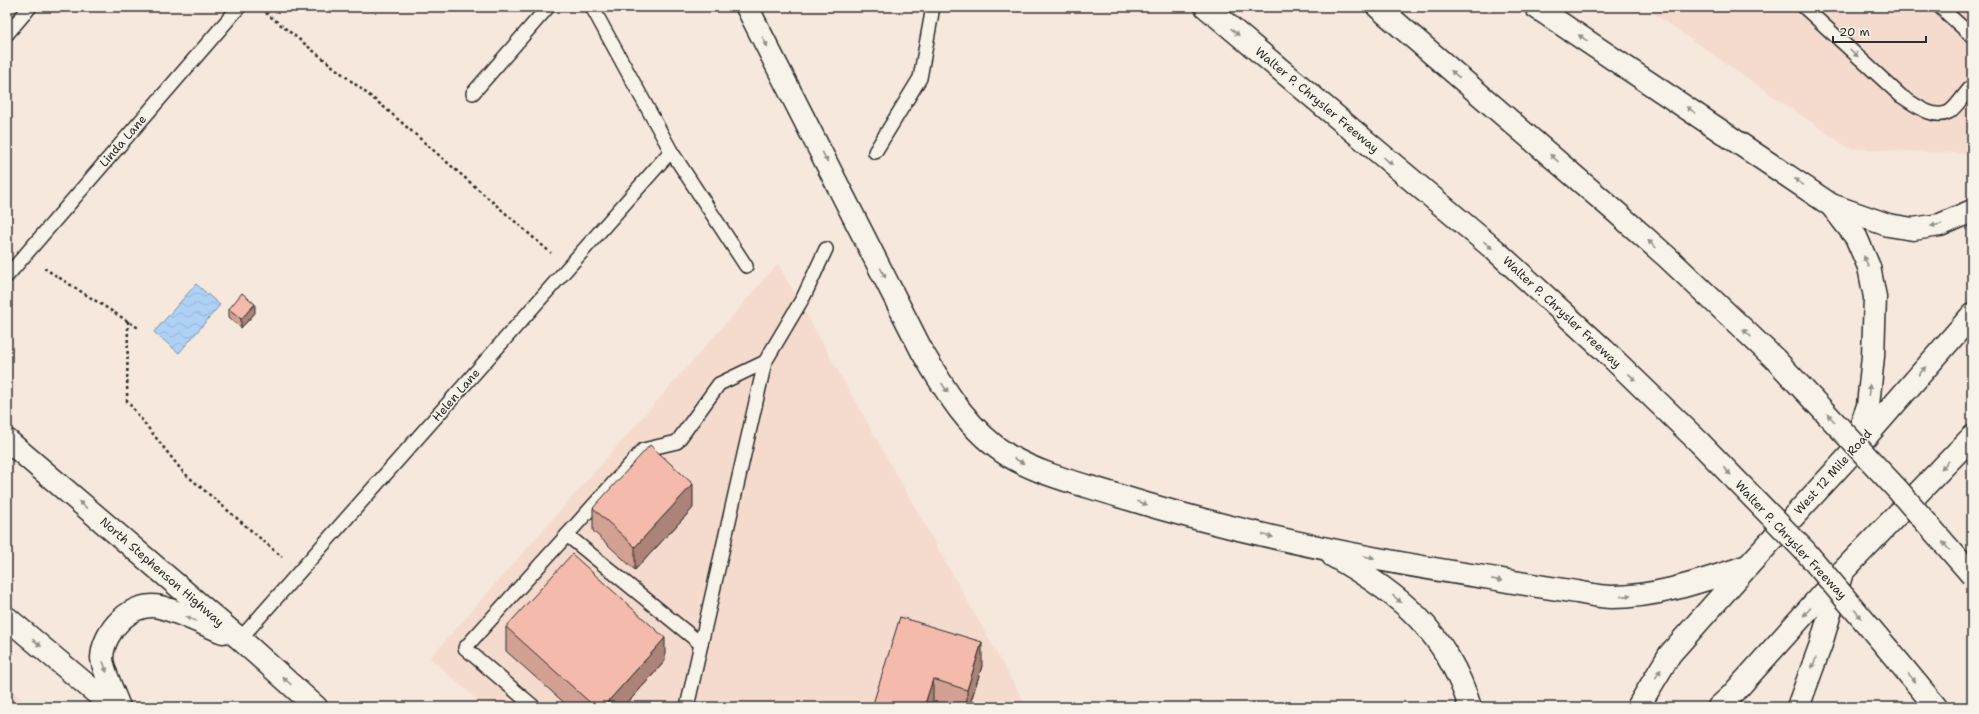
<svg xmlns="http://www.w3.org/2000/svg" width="1979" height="714" font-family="'Shantell Sans',sans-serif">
  <defs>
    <pattern id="water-waves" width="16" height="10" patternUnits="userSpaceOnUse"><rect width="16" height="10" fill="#aed1f6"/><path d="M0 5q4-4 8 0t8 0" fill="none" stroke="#96b4d3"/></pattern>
  </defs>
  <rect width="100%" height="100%" fill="#f6e8dc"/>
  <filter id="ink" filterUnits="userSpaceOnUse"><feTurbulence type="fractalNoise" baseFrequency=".025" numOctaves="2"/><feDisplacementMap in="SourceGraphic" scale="8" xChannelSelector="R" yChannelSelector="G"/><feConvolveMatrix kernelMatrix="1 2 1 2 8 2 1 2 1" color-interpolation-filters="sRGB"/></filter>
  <g filter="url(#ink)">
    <!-- built -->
    <g fill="#f5dace">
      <polygon points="1644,7 1972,7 1972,154 1849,148"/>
      <polygon points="778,264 1027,707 485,707 430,658"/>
      <polygon points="7,687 31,707 7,707"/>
    </g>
    <!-- water -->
    <polygon fill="url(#water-waves)" stroke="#7a8fa5" points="196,284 220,305 179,353 154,332"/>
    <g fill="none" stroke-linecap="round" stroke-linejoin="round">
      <!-- service casing -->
      <g stroke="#2b2b2b" stroke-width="16">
        <g id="service">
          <polyline points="592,7 671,151 746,266"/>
          <path d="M 1804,7 L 1901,96 C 1914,104 1933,120 1949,112 C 1956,108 1966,92 1972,86"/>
          <polyline points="1940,7 1972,36"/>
          <polyline points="7,34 30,7"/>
          <polyline points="473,93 548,7"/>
          <polyline points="875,152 920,78 933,7"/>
          <polyline points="7,276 239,7"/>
          <polyline points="240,639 671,151"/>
          <polyline points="701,644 765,362"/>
          <polyline points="534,707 465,648 567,535"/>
          <polyline points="687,707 701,644 567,535 643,450 677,442 719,384 765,362 804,296 826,249"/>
        </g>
      </g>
      <!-- secondary casing -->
      <g stroke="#2b2b2b" stroke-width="25">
        <g id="secondary">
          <polyline points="7,440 240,639 316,707"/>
          <polyline points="7,618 113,707"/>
          <path d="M 119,707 C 115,697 102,667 102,658 C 103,631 132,600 160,607 C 180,612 203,624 223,632"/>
          <polyline points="1638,707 1670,654 1748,566 1851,454 1972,315"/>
          <polyline points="1719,707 1730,697 1842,572 1972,437"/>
        </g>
      </g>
      <!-- motorway casing -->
      <g stroke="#2b2b2b" stroke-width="25">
        <g id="motorway">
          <path d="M 747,7 L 923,353 C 946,392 970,432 1009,456 C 1043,476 1082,484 1119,496 C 1242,534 1369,560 1497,579 C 1523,584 1550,588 1577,592 C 1588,594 1601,597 1612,597 C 1659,597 1704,580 1748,566"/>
          <polyline points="1206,7 1495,250 1604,350 1700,443"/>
          <polyline points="1378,7 1616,212 1667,257 1775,359"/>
          <polyline points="1536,7 1831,205 1888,225 1913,229 1940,225 1972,211"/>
          <polyline points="1831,205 1856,237 1869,267 1875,297 1873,356 1868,406 1851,454"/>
          <path d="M 1333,556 C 1400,594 1446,631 1470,707"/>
          <polyline points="1888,649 1936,707"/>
          <polyline points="1798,707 1821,644 1842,572"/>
        </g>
      </g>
      <!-- path -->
      <g stroke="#2b2b2b" stroke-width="2.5" stroke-dasharray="3 3" stroke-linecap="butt">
        <polyline points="261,9 385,108 551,253"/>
        <polyline points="44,268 140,329"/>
        <polyline points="128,321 127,401 183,472 282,557"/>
      </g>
      <!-- service -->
      <use href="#service" stroke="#f7f3e8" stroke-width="13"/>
      <!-- secondary -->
      <use href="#secondary" stroke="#f7f3e8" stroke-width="22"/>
      <!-- motorway -->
      <use href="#motorway" stroke="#f7f3e8" stroke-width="22"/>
      <!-- motorway-bridge casing -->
      <g stroke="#2b2b2b" stroke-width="25" stroke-linecap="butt">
        <g id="motorway-bridge">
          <polyline points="1775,359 1897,489 1972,575"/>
          <polyline points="1700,443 1806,552 1888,649"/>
        </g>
      </g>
      <!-- motorway-bridge -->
      <use href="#motorway-bridge" stroke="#f7f3e8" stroke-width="22"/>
    </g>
    <!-- wall -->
    <g fill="#d2a194" stroke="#2b2b2b">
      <polygon points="229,309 255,313 241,328 229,317"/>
      <polygon points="593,508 693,508 635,570 593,531"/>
      <polygon points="900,617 982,666 969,707 946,707 933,703"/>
      <polygon points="506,627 665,661 624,707 569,707 506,651"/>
    </g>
    <!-- shaded-wall -->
    <g fill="#ab8378" stroke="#2b2b2b">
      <polygon points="255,304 255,313 241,328 241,319"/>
      <polygon points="693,484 693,508 635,570 635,547"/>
      <polygon points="665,638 665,661 624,707 603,707"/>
      <polygon points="982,642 982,666 969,707 967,707 967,690"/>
      <polygon points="933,679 933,703 932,707 924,707"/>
    </g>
    <!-- building -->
    <g fill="#f4bbac" stroke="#2b2b2b">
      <polygon points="242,293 255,304 241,319 229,309"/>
      <polygon points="650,445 693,484 635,547 593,508"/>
      <polygon points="572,554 665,638 603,707 595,707 506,627"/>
      <polygon points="900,617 982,642 967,690 933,679 924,707 872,707"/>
    </g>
    <!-- one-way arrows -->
    <defs><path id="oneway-solid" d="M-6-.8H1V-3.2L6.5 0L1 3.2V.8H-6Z"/></defs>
    <g fill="#918f8a">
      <use href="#oneway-solid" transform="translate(1235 32) rotate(40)"/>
      <use href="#oneway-solid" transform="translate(1583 38) rotate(-146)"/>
      <use href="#oneway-solid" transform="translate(765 42) rotate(63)"/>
      <use href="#oneway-solid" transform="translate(1854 53) rotate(43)"/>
      <use href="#oneway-solid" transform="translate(1455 74) rotate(-139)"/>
      <use href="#oneway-solid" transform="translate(1691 110) rotate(-146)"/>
      <use href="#oneway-solid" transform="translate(825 157) rotate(63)"/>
      <use href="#oneway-solid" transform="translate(1554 158) rotate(-139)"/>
      <use href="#oneway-solid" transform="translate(1388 161) rotate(40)"/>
      <use href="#oneway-solid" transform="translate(1799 182) rotate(-145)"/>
      <use href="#oneway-solid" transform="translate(1936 225) rotate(170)"/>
      <use href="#oneway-solid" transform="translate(1652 244) rotate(-138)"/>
      <use href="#oneway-solid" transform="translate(1488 245) rotate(40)"/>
      <use href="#oneway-solid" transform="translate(1866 261) rotate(-114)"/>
      <use href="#oneway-solid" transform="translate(883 273) rotate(63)"/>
      <use href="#oneway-solid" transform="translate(1747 333) rotate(-137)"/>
      <use href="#oneway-solid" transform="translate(1922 371) rotate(-49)"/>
      <use href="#oneway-solid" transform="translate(1632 377) rotate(44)"/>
      <use href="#oneway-solid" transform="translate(945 388) rotate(56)"/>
      <use href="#oneway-solid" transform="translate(1869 390) rotate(-84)"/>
      <use href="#oneway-solid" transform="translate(1831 418) rotate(-134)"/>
      <use href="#oneway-solid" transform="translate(1019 461) rotate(28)"/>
      <use href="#oneway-solid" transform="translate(1945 465) rotate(134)"/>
      <use href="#oneway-solid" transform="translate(1727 471) rotate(46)"/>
      <use href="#oneway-solid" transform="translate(1142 503) rotate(17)"/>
      <use href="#oneway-solid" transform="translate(83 505) rotate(-139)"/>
      <use href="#oneway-solid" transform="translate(1268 536) rotate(14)"/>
      <use href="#oneway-solid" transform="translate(1946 546) rotate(-131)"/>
      <use href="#oneway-solid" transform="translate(1369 557) rotate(10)"/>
      <use href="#oneway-solid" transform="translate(1497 580) rotate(9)"/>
      <use href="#oneway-solid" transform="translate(1626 596) rotate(-6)"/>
      <use href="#oneway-solid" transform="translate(1397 599) rotate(40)"/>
      <use href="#oneway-solid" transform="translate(1807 612) rotate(132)"/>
      <use href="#oneway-solid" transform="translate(1858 614) rotate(50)"/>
      <use href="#oneway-solid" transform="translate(191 619) rotate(-158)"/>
      <use href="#oneway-solid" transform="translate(37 643) rotate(40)"/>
      <use href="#oneway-solid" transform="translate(1814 663) rotate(112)"/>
      <use href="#oneway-solid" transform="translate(105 667) rotate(71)"/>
      <use href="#oneway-solid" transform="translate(1658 674) rotate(-59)"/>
      <use href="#oneway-solid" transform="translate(1912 678) rotate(50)"/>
      <use href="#oneway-solid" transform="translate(287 681) rotate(-138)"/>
    </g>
  </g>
  <g text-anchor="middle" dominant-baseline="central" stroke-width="3" stroke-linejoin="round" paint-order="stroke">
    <!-- street labels -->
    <g font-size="12" fill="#2b2b2b" stroke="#f7f3e8">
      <text transform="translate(1317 100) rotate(40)">Walter P. Chrysler Freeway</text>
      <text transform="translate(123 141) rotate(-49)">Linda Lane</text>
      <text transform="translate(1562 312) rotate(43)">Walter P. Chrysler Freeway</text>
      <text transform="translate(456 395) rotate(-49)">Helen Lane</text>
      <text transform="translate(1833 472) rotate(-48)">West 12 Mile Road</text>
      <text transform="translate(1791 540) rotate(47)">Walter P. Chrysler Freeway</text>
      <text transform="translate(162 572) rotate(41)">North Stephenson Highway</text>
    </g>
  </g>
  <!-- margin -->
  <rect width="1979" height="714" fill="none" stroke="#f7f3e8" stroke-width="24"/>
  <rect x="12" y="12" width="1955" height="690" fill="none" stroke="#2b2b2b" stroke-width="1.5" filter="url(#ink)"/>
  <!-- scale -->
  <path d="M1833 36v6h93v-6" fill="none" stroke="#2b2b2b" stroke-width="2"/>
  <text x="1839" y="36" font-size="12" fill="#2b2b2b" stroke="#f7f3e8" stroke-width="3" paint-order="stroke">20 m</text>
</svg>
